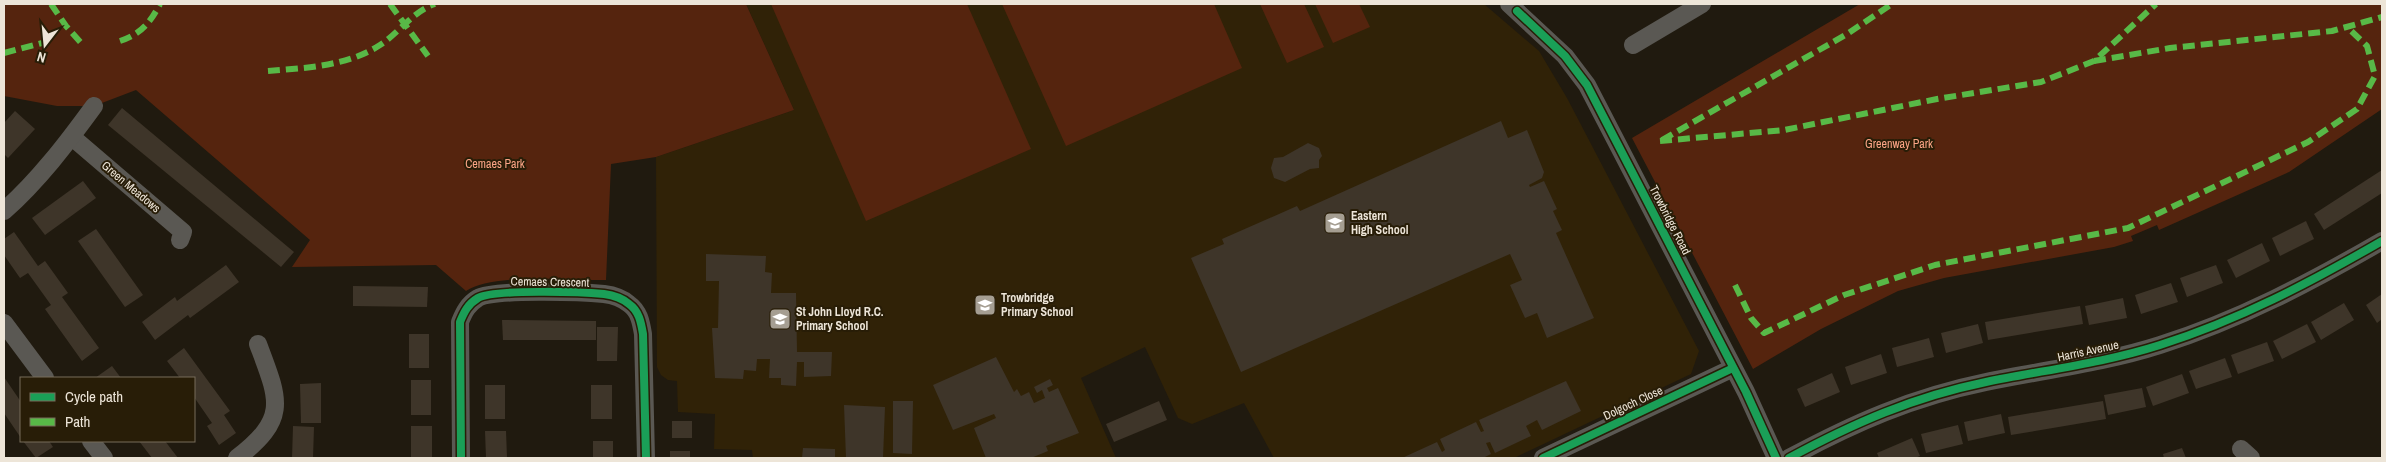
<svg xmlns="http://www.w3.org/2000/svg" width="2386" height="462" font-family="'Archivo Narrow',sans-serif">
  <rect width="100%" height="100%" fill="#201a0f"/>
  <!-- built -->
  <polygon fill="#302207" points="746,4 1484,4 1539,51 1567,98 1699,351 1691,374 1514,458 1274,458 1244,403 1192,424 1178,418 1145,347 1081,378 1116,458 753,458 752,450 714,449 715,414 678,412 677,381 668,380 661,375 657,367 656,157 794,110"/>
  <!-- green -->
  <g fill="#55240e">
    <path d="M 4,4 L 746,4 L 794,110 L 656,157 L 611,164 L 606,280 C 572,280 493,273 466,291 L 436,265 L 292,267 L 310,240 L 136,90 L 94,106 L 57,106 L 4,96 Z"/>
    <polygon points="771,4 967,4 1031,149 866,221"/>
    <polygon points="1002,4 1214,4 1242,68 1066,146"/>
    <polygon points="1260,4 1304,4 1324,47 1287,63"/>
    <polygon points="1315,4 1359,4 1370,27 1333,43"/>
    <polygon points="1860,4 2382,4 2382,109 2289,172 2159,230 2157,225 2131,236 2133,241 2114,247 1944,278 1898,291 1821,329 1753,369 1632,138"/>
  </g>
  <!-- building -->
  <g fill="#3e3529">
    <polygon points="122,108 294,252 281,267 108,125"/>
    <polygon points="15,111 35,129 8,158 4,154 4,123"/>
    <polygon points="1501,121 1508,138 1527,130 1544,172 1542,178 1529,185 1530,187 1544,181 1557,209 1553,211 1562,230 1556,233 1594,318 1547,338 1537,313 1525,318 1510,285 1522,280 1510,254 1241,372 1191,258 1224,244 1222,239 1297,206 1300,211"/>
    <polygon points="1308,143 1319,148 1322,156 1319,160 1319,168 1310,169 1285,182 1274,178 1271,168 1274,158 1283,157"/>
    <polygon points="2382,170 2382,193 2324,230 2314,214"/>
    <polygon points="83,181 96,198 45,235 32,218"/>
    <polygon points="2306,221 2314,239 2280,256 2272,238"/>
    <polygon points="96,229 143,295 125,307 78,241"/>
    <polygon points="14,232 38,266 45,261 68,293 62,297 99,348 82,361 45,309 51,305 28,273 20,278 4,255 4,239"/>
    <polygon points="2262,243 2270,261 2236,278 2227,260"/>
    <polygon points="706,254 766,256 765,272 772,273 771,293 796,293 797,352 832,352 831,376 804,377 804,362 797,362 796,386 781,385 781,378 769,378 770,359 757,359 756,371 744,370 743,379 715,378 712,328 718,328 719,281 706,281"/>
    <polygon points="226,265 239,282 190,318 188,315 155,340 142,322 175,297 177,301"/>
    <polygon points="2216,265 2223,283 2187,297 2180,278"/>
    <polygon points="2171,283 2178,302 2141,314 2135,295"/>
    <polygon points="353,286 428,287 427,307 353,306"/>
    <polygon points="2382,294 2382,319 2377,323 2366,305"/>
    <polygon points="2123,298 2127,318 2089,325 2085,306"/>
    <polygon points="2344,303 2354,320 2321,340 2311,322"/>
    <polygon points="2080,306 2083,324 1988,340 1985,322"/>
    <polygon points="502,320 596,321 596,340 503,340"/>
    <polygon points="1978,324 1983,343 1946,353 1941,333"/>
    <polygon points="2307,324 2316,342 2282,359 2273,341"/>
    <polygon points="597,327 618,327 617,361 597,361"/>
    <rect x="409" y="334" width="20" height="34"/>
    <polygon points="1929,338 1934,357 1897,367 1892,348"/>
    <polygon points="2267,342 2274,361 2238,374 2231,355"/>
    <polygon points="184,348 230,411 224,415 236,433 219,445 207,426 212,423 194,397 194,378 180,378 167,361"/>
    <polygon points="1881,354 1887,373 1851,385 1845,367"/>
    <polygon points="996,357 1014,392 1017,389 1021,396 1029,392 1034,403 1045,398 1042,390 1037,393 1034,387 1050,379 1053,385 1047,388 1049,392 1058,388 1079,433 1046,446 1048,451 1031,458 986,458 974,428 996,418 994,414 953,430 933,385"/>
    <polygon points="2225,358 2232,377 2196,389 2189,371"/>
    <polygon points="112,366 121,378 95,378"/>
    <polygon points="1832,373 1840,392 1805,407 1797,389"/>
    <polygon points="2182,374 2189,393 2153,406 2146,387"/>
    <polygon points="4,377 21,402 21,438 4,413"/>
    <rect x="411" y="380" width="20" height="35"/>
    <polygon points="1566,381 1581,411 1542,430 1537,420 1526,426 1531,436 1495,453 1490,442 1486,443 1491,454 1483,458 1402,458 1437,442 1442,452 1445,450 1440,439 1476,422 1481,432 1484,431 1479,420"/>
    <polygon points="321,383 321,423 301,423 300,384"/>
    <rect x="485" y="385" width="20" height="34"/>
    <rect x="591" y="385" width="21" height="34"/>
    <polygon points="2142,388 2146,407 2108,415 2104,395"/>
    <polygon points="893,401 913,401 912,454 893,453"/>
    <polygon points="1159,401 1167,420 1114,442 1106,424"/>
    <polygon points="2103,401 2106,419 2011,435 2008,417"/>
    <polygon points="844,405 885,407 883,458 846,458"/>
    <polygon points="2001,414 2005,433 1968,441 1964,422"/>
    <rect x="672" y="421" width="20" height="17"/>
    <polygon points="1958,425 1963,444 1926,453 1921,434"/>
    <polygon points="293,426 314,427 313,458 292,458"/>
    <rect x="411" y="426" width="21" height="32"/>
    <polygon points="485,431 506,431 507,458 486,458"/>
    <polygon points="1912,438 1920,456 1915,458 1879,458 1877,453"/>
    <polygon points="23,441 49,441 53,447 36,458"/>
    <polygon points="139,441 165,441 178,458 152,458"/>
    <rect x="593" y="441" width="20" height="17"/>
    <polygon points="803,448 835,449 835,458 802,458"/>
    <polygon points="2182,448 2186,458 2164,458 2163,454"/>
    <rect x="670" y="451" width="20" height="7"/>
  </g>
  <g fill="none" stroke-linecap="round" stroke-linejoin="round">
    <!-- minor -->
    <g stroke="#5a5853" stroke-width="18">
      <polyline points="1509,4 1565,56 1587,85 1746,392 1776,458"/>
      <polyline points="1633,45 1702,4"/>
      <polyline points="72,137 183,232 180,240"/>
      <path d="M 4,211 C 38,181 67,143 94,106"/>
      <polyline points="4,323 45,378"/>
      <polyline points="91,441 104,458"/>
      <polyline points="2241,449 2251,458"/>
      <path d="M 237,458 C 289,418 279,400 258,344"/>
      <path d="M 461,458 L 460,322 C 464,312 468,304 478,298 C 494,289 582,292 604,294 C 612,295 622,298 629,304 C 639,311 641,322 643,334 L 646,458"/>
      <polyline points="1543,458 1733,368"/>
      <path d="M 1789,458 C 1854,423 1913,397 1986,382 C 2044,370 2104,363 2160,345 C 2239,320 2311,282 2382,241"/>
    </g>
    <!-- quiet -->
    <g stroke="#58b947" stroke-width="6" stroke-dasharray="12 6" stroke-linecap="butt">
      <polyline points="51,4 66,26 83,45"/>
      <polyline points="390,4 428,56"/>
      <path d="M 120,41 C 141,34 150,23 160,4"/>
      <polyline points="4,53 46,42"/>
      <polyline points="2094,61 2170,48 2332,31 2382,17"/>
      <path d="M 268,71 C 306,68 348,66 380,45 C 399,33 413,11 435,4"/>
      <polyline points="1662,140 1847,34 1892,4"/>
      <polyline points="1660,141 1784,130 1937,99 2041,82 2094,61 2156,4"/>
      <polyline points="1735,285 1751,318 1764,333 1844,295 1935,265 2128,228 2308,142 2357,109 2375,76 2367,46 2347,27"/>
    </g>
    <!-- cycleway casing -->
    <g stroke="#281d07" stroke-width="11">
      <g id="cycleway">
        <polyline points="1517,11 1565,56 1587,85 1746,392 1776,458"/>
        <path d="M 461,458 L 460,322 C 464,312 468,304 478,298 C 494,289 582,292 604,294 C 612,295 622,298 629,304 C 639,311 641,322 643,334 L 646,458"/>
        <polyline points="1543,458 1733,368"/>
        <path d="M 1789,458 C 1854,423 1913,397 1986,382 C 2044,370 2104,363 2160,345 C 2239,320 2311,282 2382,241"/>
      </g>
    </g>
    <!-- cycleway -->
    <use href="#cycleway" stroke="#1a9f57" stroke-width="8"/>
  </g>
  <!-- icons -->
  <defs>
    <g id="school-square" transform="scale(1.125)"><rect x="-9" y="-9" width="18" height="18" rx="4" fill="#a59e92" stroke="#281d07"/><path d="M0-5L7-2L0 1L-7-2ZM-4 1L0 2.5L4 1V4Q0 6-4 4Z" fill="#fff"/></g>
  </defs>
  <g fill-rule="evenodd">
    <use href="#school-square" x="1335" y="223"/>
    <use href="#school-square" x="985" y="305"/>
    <use href="#school-square" x="780" y="319"/>
  </g>
  <g text-anchor="middle" dominant-baseline="central" stroke-width="4" stroke-linejoin="round" paint-order="stroke">
    <!-- park labels -->
    <g font-size="12" fill="#fba586" stroke="#281d07">
      <text x="1899" y="144">Greenway Park</text>
      <text x="495" y="164">Cemaes Park</text>
    </g>
    <!-- street labels -->
    <g font-size="12" fill="#ede5d8" stroke="#281d07">
      <text transform="translate(131 187) rotate(40)">Green Meadows</text>
      <text transform="translate(1670 220) rotate(63)">Trowbridge Road</text>
      <text transform="translate(550 282) rotate(1)">Cemaes Crescent</text>
      <text transform="translate(2088 351) rotate(-12)">Harris Avenue</text>
      <text transform="translate(1633 403) rotate(-25)">Dolgoch Close</text>
    </g>
    <!-- poi labels -->
    <g font-size="12" font-weight="bold" fill="#ede5d8" stroke="#281d07" text-anchor="start">
      <text x="1351" y="216">Eastern<tspan x="1351" dy="14">High School</tspan></text>
      <text x="1001" y="298">Trowbridge<tspan x="1001" dy="14">Primary School</tspan></text>
      <text x="796" y="312">St John Lloyd R.C.<tspan x="796" dy="14">Primary School</tspan></text>
    </g>
  </g>
  <!-- border -->
  <rect width="2386" height="462" fill="none" stroke="#ede5d8" stroke-width="10"/>
  <!-- legend -->
  <rect x="20" y="377" width="175" height="65" fill="#281d07" stroke="#776d5b"/>
  <rect x="30" y="393" width="25" height="8" fill="#1a9f57" stroke="#776d5b"/>
  <text x="65" y="402" font-size="15" fill="#ede5d8">Cycle path</text>
  <rect x="30" y="418" width="25" height="8" fill="#58b947" stroke="#776d5b"/>
  <text x="65" y="427" font-size="15" fill="#ede5d8">Path</text>
  <!-- north arrow -->
  <g transform="translate(45 45) rotate(196)" stroke="#281d07" stroke-width="4" paint-order="stroke">
  <path d="M0-4L9 19L0 12L-9 19Z" fill="#ede5d8"/>
  <text y="-8" font-size="14" font-weight="bold" text-anchor="middle" fill="#ede5d8">N</text>
  </g>
</svg>
